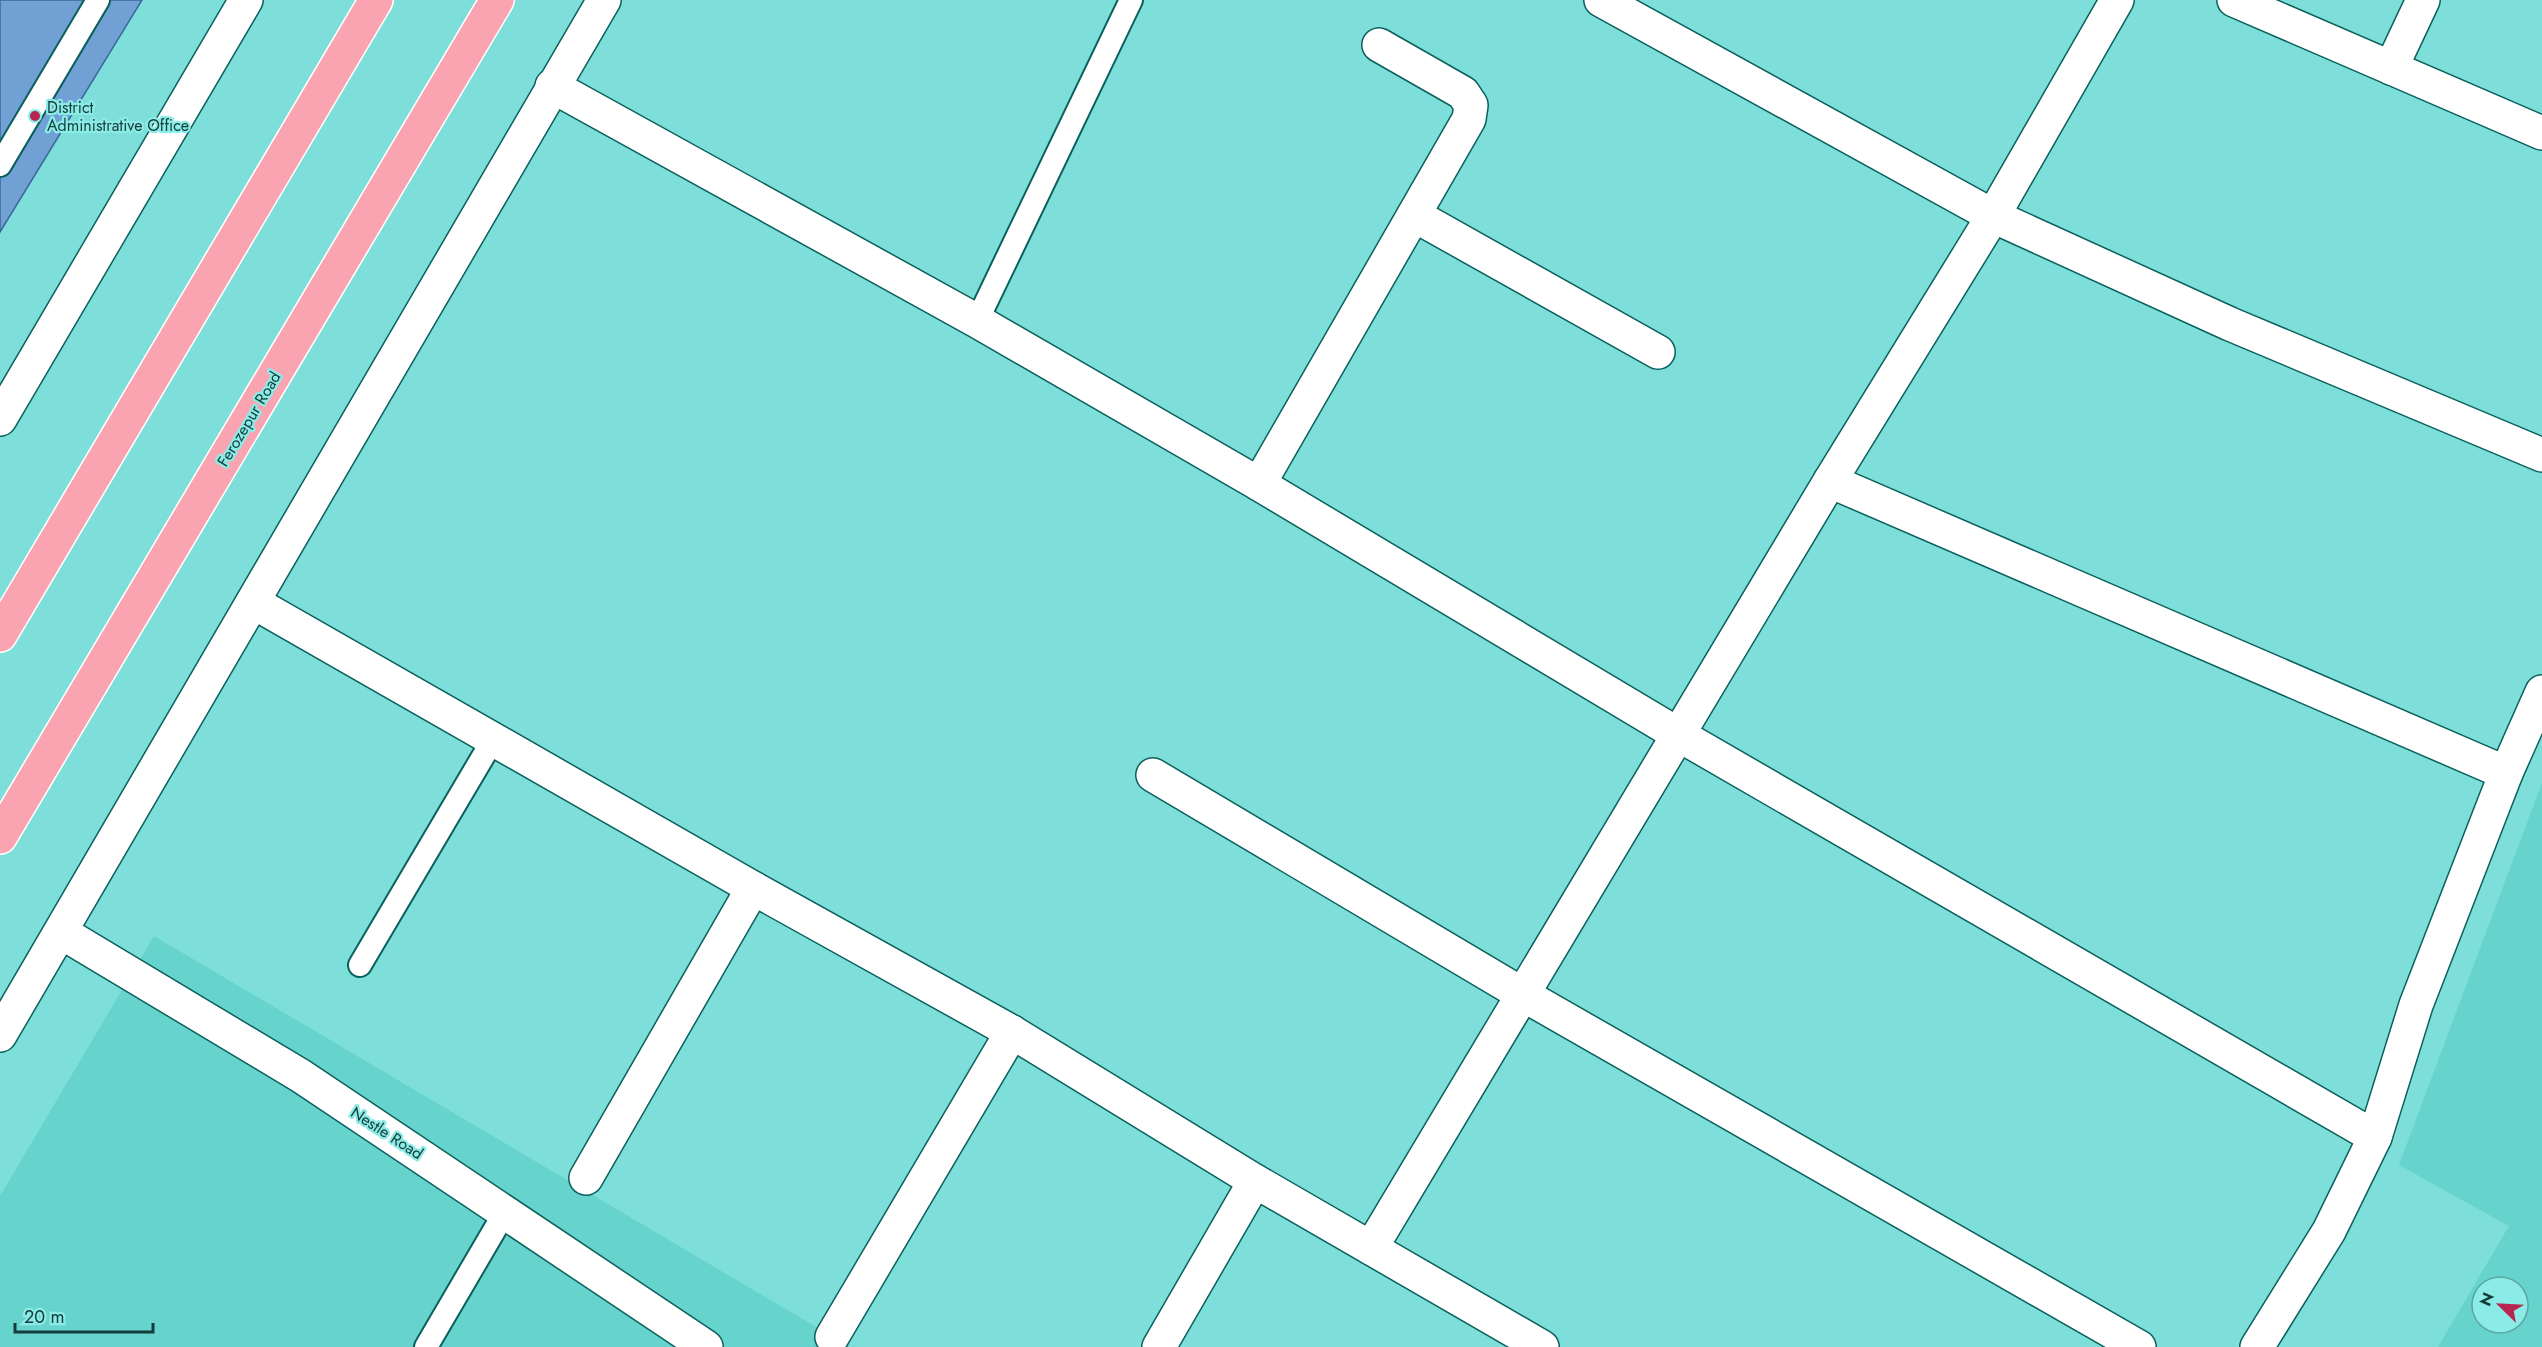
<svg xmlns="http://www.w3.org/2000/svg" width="2542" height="1347" font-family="Jost,sans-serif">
  <rect width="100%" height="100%" fill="#7eded9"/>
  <!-- built -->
  <g fill="#67d3cd" fill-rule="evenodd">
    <path d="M 2542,783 L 2542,1347 L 2438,1347 L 2509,1226 L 2399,1165 ZM 2482,1287 L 2518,1287 L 2518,1323 L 2482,1323 Z"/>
    <polygon points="154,936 850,1347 0,1347 0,1196"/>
  </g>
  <!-- building -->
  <polygon fill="#71a1d4" stroke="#3a6898" stroke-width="1.5" points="0,0 142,0 0,232"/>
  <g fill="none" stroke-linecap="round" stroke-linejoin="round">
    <!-- service casing -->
    <g stroke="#0a605d" stroke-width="26">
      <g id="service">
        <polyline points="0,165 98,0"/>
        <polyline points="977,321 1131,0"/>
        <polyline points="360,965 494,738"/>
        <polyline points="426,1347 505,1212"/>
      </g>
    </g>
    <!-- minor casing -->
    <g stroke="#0a605d" stroke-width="36">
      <g id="minor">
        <polyline points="1601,0 1993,216 2230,324 2542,455"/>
        <polyline points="2234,0 2542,133"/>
        <polyline points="2391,68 2423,0"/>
        <polyline points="552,86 977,321 1259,484 1679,735 2375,1137"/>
        <polyline points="1414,215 1658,352"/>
        <polyline points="1830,481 2506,773"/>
        <polyline points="1259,484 1469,119 1471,105 1463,93 1379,45"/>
        <polyline points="253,602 753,888 1012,1032 1255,1181 1542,1347"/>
        <polyline points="1153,775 1522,994 2139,1347"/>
        <polyline points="61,932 301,1076 706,1347"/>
        <polyline points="586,1178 753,888"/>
        <polyline points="1371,1248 1830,481 1993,216 2117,0"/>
        <polyline points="832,1337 1012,1032"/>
        <polyline points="1159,1347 1255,1181"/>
        <polyline points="2257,1347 2329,1231 2375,1137 2416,1005 2506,773 2542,692"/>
      </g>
    </g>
    <!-- tertiary casing -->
    <g stroke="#0a605d" stroke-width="36">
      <g id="tertiary">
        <polyline points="0,419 246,0"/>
        <polyline points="0,1035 604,0"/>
      </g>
    </g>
    <!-- trunk casing -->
    <g stroke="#fff" stroke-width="36">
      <g id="trunk">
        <polyline points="0,635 376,0"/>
        <polyline points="0,837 497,0"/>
      </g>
    </g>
    <!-- service -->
    <use href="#service" stroke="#fff" stroke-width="22"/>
    <!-- minor -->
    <use href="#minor" stroke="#fff" stroke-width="33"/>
    <!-- tertiary -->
    <use href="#tertiary" stroke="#fff" stroke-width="33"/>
    <!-- trunk -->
    <use href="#trunk" stroke="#faa4b2" stroke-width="33"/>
  </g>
  <!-- markers -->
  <circle fill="#b6264e" stroke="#8bebe6" stroke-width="2" cx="35" cy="116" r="6"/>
  <g text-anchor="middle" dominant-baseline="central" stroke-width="4.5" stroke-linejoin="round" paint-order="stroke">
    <!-- poi labels -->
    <g font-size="16" fill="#133c3a" stroke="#8bebe6" text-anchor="start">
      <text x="47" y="107">District<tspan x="47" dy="18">Administrative Office</tspan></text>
    </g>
    <!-- street labels -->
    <g font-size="16" fill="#133c3a" stroke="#8bebe6">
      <text transform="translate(249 419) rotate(-59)">Ferozepur Road</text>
      <text transform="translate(387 1133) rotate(33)">Nestle Road</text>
    </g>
  </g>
  <!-- north arrow -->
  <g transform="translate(2500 1305) rotate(294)"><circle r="28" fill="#8bebe6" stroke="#5ba5a1" stroke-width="1.5"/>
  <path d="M0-4.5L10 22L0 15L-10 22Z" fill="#b6264e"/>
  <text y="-9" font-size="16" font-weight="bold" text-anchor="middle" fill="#133c3a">N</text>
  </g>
  <!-- scale -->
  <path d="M15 1323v9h138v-9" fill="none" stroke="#133c3a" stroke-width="3"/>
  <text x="24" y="1323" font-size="18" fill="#133c3a" stroke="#8bebe6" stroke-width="4.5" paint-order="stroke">20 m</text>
</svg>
